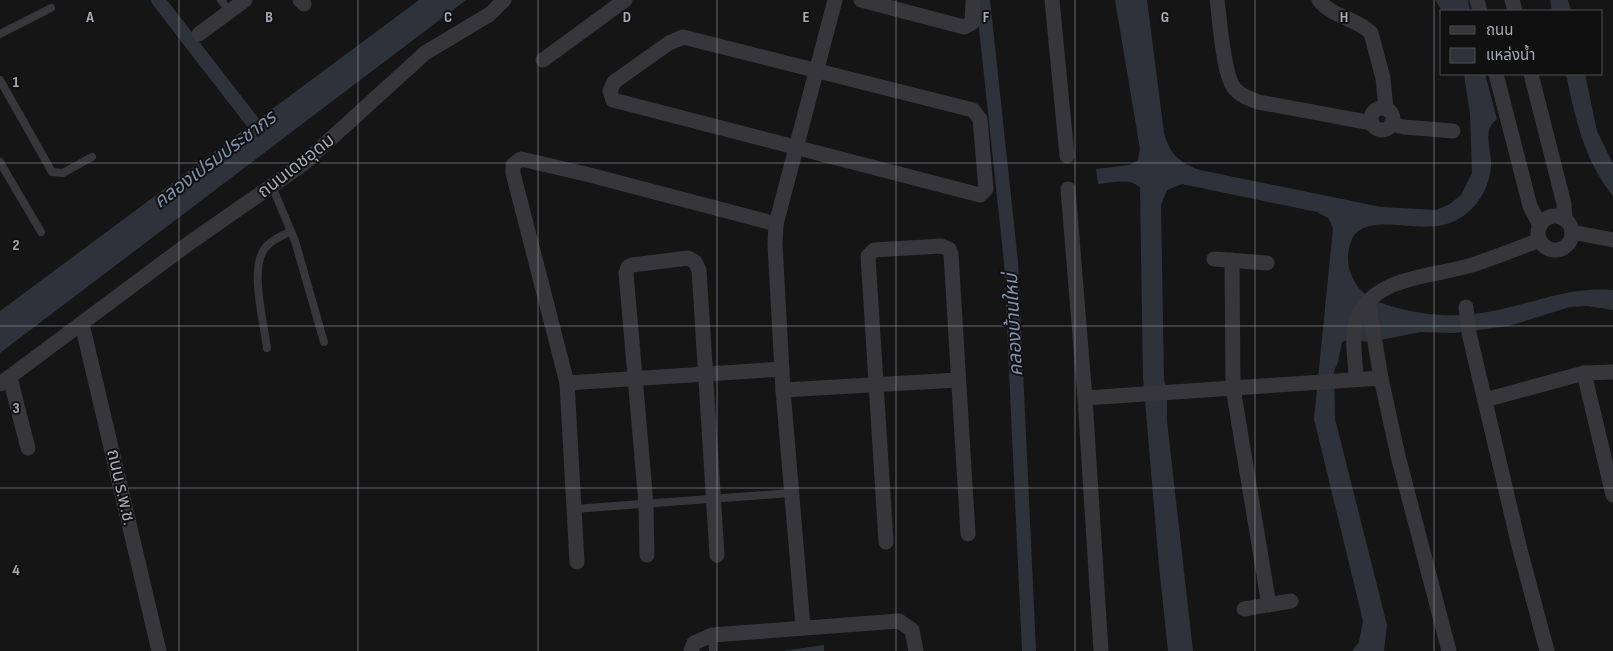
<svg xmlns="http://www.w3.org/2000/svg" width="1613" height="651" font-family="'Sofia Sans Condensed','Noto Sans Thai',sans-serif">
  <rect width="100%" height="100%" fill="#151516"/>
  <!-- water -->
  <g fill="#2e333b">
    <polygon points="419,0 466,0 0,353 0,311"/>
    <path d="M 1115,0 L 1147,0 L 1164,133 C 1170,154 1179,163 1200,170 L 1381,207 L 1436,210 L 1450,204 L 1461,195 L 1472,173 L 1470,114 L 1464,74 L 1485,74 L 1497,119 C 1481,131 1492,149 1491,165 C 1490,184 1481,202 1466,214 C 1431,242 1383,212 1357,232 C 1348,240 1346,260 1350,271 C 1357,293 1372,301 1394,307 C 1430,317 1462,318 1498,310 C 1540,301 1569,287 1613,290 L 1613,310 L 1587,306 L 1570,307 L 1509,326 L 1454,333 L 1420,332 L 1371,342 L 1348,340 L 1342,342 L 1338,362 L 1334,371 L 1335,419 L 1387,625 L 1384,651 L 1352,651 L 1359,642 L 1363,621 L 1314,419 L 1333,228 L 1328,218 L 1317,212 L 1182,184 L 1167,190 L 1161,205 L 1164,380 L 1167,392 L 1167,421 L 1193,651 L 1168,651 L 1159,566 L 1143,377 L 1140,188 C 1131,177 1111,183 1098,184 L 1096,169 L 1130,165 L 1138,160 L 1140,149 Z"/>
    <polygon points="1435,0 1468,0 1470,11 1442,11"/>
    <polygon points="1550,0 1568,0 1571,11 1552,11"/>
    <path d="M 1566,74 L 1585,74 L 1597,131 L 1613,164 L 1613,196 C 1584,160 1575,117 1566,74 Z"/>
    <polygon points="824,645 824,651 784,651"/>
  </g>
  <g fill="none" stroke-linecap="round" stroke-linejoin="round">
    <!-- canal -->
    <g stroke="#2e333b" stroke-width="14">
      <polyline points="158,0 257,128"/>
      <polyline points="983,0 1011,262 1029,651"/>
    </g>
    <!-- service -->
    <g stroke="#36363b" stroke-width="8">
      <polyline points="221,0 229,11"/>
      <polyline points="0,34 51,8"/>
      <polyline points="0,80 52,172 63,173 92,157"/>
      <polyline points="0,162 41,232"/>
      <polyline points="272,186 295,241 324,342"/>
      <path d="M 267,348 C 264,323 249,268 265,248 C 271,240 282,236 291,231"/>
      <polyline points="574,509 791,493"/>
      <polyline points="712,635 713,651"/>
    </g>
    <!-- minor -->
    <g stroke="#36363b" stroke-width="15">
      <polyline points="300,0 304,4"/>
      <polyline points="861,0 964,27 972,23 973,0"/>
      <polyline points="1052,0 1067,156"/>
      <path d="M 1217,0 C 1220,20 1223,76 1235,89 C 1241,96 1250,99 1258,102 L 1372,123"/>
      <path d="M 1319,0 C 1332,17 1356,18 1371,33 L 1383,78 L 1386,109"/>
      <polyline points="1477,0 1480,11"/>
      <polyline points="1512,0 1515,11"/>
      <polyline points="199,34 245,0"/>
      <polygon points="683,37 973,110 980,119 986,189 980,195 613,100 610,91 614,82 669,43"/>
      <polyline points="543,60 625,0"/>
      <polyline points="1496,74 1530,206 1540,226"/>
      <polyline points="1531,74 1564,204 1565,220"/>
      <circle cx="1382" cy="119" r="11"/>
      <polyline points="1391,124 1404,127 1453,131"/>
      <polyline points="1068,189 1085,398 1101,651"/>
      <circle cx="1555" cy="233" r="17"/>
      <polyline points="1572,232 1613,240"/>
      <polyline points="1214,259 1267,263"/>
      <polyline points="1232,260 1233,388 1269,605"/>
      <polyline points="1368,301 1381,378"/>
      <polyline points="1466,307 1469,333 1519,546 1547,651"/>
      <polyline points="82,324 159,651"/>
      <polyline points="1584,373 1613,495"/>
      <polyline points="10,378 28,448"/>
      <path d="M 1356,378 C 1356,360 1349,331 1359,314 C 1380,274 1437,277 1475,264 C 1497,257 1518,248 1540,240"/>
      <polyline points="567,383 782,369"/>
      <polyline points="0,384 188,244 303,164 425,53 490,14 504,0"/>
      <polyline points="783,390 958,380"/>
      <polyline points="1085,398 1381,378 1398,456 1449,651"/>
      <polyline points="1485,400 1584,373 1613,372"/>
      <polyline points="886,542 868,256 874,250 941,246 949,249 951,254 968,534"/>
      <polyline points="647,555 646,504 626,273 628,267 632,265 688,258 695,262 699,270 717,555"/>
      <polyline points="577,562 567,383 513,173 513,165 521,159 590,175 776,224"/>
      <polyline points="1244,609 1291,601"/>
      <polyline points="803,627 783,390 775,244 776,224 835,0"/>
      <polyline points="691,651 694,643 712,635 899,621 912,630 916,651"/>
    </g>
  </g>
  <!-- grid -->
  <path fill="none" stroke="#a8aab6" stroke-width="1" stroke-opacity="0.55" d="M 179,0 L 179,651M 358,0 L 358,651M 538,0 L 538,651M 717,0 L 717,651M 896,0 L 896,651M 1075,0 L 1075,651M 1255,0 L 1255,651M 1434,0 L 1434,651M 0,163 L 1613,163M 0,326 L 1613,326M 0,488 L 1613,488"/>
  <g text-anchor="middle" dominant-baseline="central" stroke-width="4" stroke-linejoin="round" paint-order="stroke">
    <!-- street labels -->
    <g font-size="18" fill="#a8aab6" stroke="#101011">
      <text transform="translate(296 166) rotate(-38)">ถนนเดชอุดม</text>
      <text transform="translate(121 487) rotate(77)">ถนน ร.พ.ช.</text>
    </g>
    <!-- water labels -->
    <g font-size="19" font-style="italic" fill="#8192ae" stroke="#101011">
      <text transform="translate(215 160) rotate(-37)">คลองเปรมประชากร</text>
      <text transform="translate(1014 325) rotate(-93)">คลองบ้านใหม่</text>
    </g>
  </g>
  <g font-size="16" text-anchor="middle" font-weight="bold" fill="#a8aab6" stroke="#101011" stroke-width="4" stroke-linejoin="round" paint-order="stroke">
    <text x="90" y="22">A</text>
    <text x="269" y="22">B</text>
    <text x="448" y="22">C</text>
    <text x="627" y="22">D</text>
    <text x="806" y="22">E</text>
    <text x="986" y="22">F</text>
    <text x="1165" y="22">G</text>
    <text x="1344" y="22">H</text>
    <text x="16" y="87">1</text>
    <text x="16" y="250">2</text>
    <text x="16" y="413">3</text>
    <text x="16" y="575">4</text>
  </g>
  <!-- legend -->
  <rect x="1440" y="10" width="162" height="65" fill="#101011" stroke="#4d4e53"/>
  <rect x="1450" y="26" width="25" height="8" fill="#36363b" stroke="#4d4e53"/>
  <text x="1486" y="35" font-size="15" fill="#a8aab6">ถนน</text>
  <rect x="1450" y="48" width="25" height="15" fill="#2e333b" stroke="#4d4e53"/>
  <text x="1486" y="60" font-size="15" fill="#a8aab6">แหล่งน้ำ</text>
</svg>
